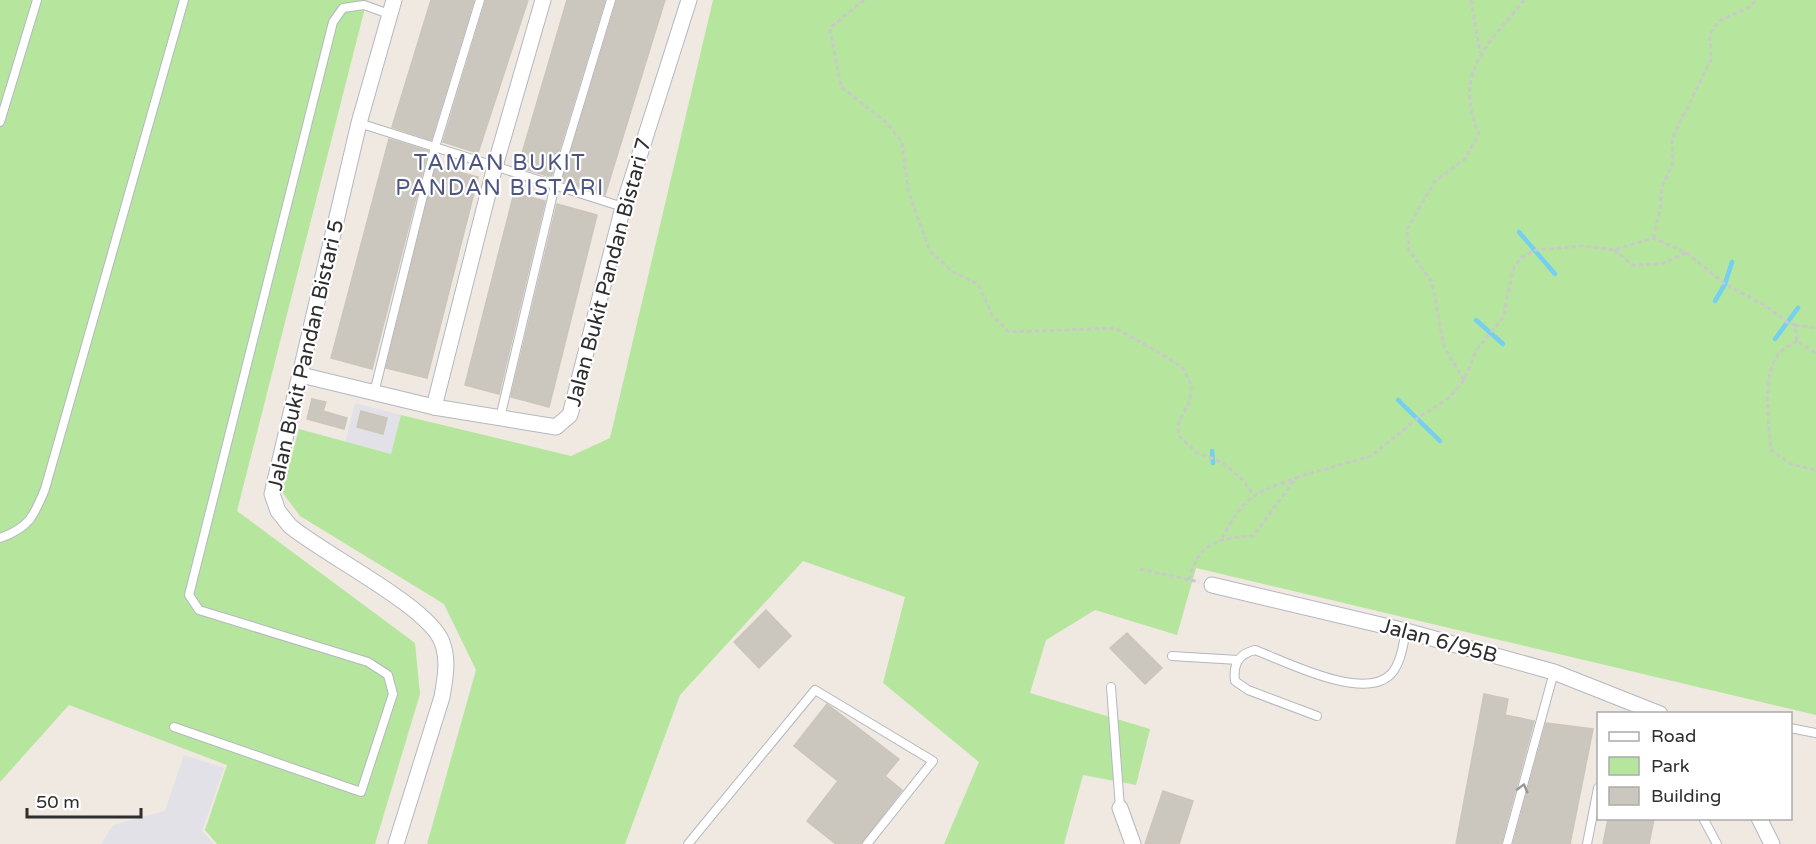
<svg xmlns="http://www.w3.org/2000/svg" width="1816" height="844" font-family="'Varela Round',sans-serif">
  <rect width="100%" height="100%" fill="#efe9e1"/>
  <!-- industrial -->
  <g fill="#e3e1e8">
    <polygon points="355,403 401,415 392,454 345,442"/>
    <polygon points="184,755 224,768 202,831 214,844 101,844 113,825 165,811"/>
  </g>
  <!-- green -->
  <g fill="#b6e59e">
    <polygon points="0,0 367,0 237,511 415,643 420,694 375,844 217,844 205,830 227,765 69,705 0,782"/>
    <polygon points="713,0 1816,0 1816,715 1196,568 1177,635 1095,610 1046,640 1030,693 1150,729 1136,785 1083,775 1064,844 944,844 979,762 883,683 905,597 803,561 680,695 625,844 427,844 476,670 444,604 300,516 282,492 299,429 391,454 401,415 571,456 610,438"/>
  </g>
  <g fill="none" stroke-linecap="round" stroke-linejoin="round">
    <!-- stream -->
    <g stroke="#75cff0" stroke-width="4.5">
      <polyline points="1519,232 1555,274"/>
      <polyline points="1715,301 1725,284 1732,262"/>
      <polyline points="1476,320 1503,344"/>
      <polyline points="1775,339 1798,308"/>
      <polyline points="1398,400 1440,441"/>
      <polyline points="1212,451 1213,463"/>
    </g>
  </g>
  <!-- building -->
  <g fill="#cbc7bf" stroke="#cbc5ba" stroke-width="1.5">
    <polygon points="431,0 474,0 431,140 392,127"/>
    <polygon points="486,0 528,0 478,153 443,142"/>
    <polygon points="567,0 605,0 551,177 518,167"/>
    <polygon points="617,0 665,0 605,195 562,181"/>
    <polygon points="389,139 428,151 372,369 331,358"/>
    <polygon points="436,166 478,177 427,378 386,368"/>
    <polygon points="514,193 545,201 499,394 465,385"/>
    <polygon points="557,204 597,215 549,407 511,397"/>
    <polygon points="312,399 326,402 323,411 347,418 344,429 307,419"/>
    <polygon points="361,411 387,418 383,434 357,427"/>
    <polygon points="766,610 791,636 759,668 734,642"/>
    <polygon points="1127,633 1162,668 1145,684 1110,648"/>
    <polygon points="1484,694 1508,699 1505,715 1534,721 1501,844 1456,844"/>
    <polygon points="827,704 899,759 885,776 902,790 861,844 836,844 807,821 838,781 794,746"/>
    <polygon points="1546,723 1593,729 1570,844 1513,844"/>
    <polygon points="1163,791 1193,801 1179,844 1145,844"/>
    <polygon points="1608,819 1654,819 1649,844 1603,844"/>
  </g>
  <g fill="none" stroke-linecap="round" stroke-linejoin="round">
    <!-- lane casing -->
    <g stroke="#b4b7c1" stroke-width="10">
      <g id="lane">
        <polyline points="0,122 37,0"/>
        <polyline points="359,123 623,207"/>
        <polyline points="374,393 435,147 480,0"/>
        <polyline points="500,418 555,185 611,0"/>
        <path d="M 0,538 C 29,528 34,516 45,489 L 184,0"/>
        <polyline points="1172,656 1238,660"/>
        <polyline points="1111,687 1120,808"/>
        <path d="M 1317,716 L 1248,690 L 1235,681 C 1233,665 1238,654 1255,650 C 1287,662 1364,702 1391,674 C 1401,663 1403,645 1406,631"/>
        <polyline points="174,727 361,792 393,694 388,675 368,662 199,610 189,595 333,22 343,8 364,5 389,14"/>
        <polyline points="1790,728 1816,733"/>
        <polyline points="1703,818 1717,844"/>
        <polyline points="688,844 815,690 933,761 867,844"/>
        <polyline points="1507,844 1554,672"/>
        <polyline points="1587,844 1598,788"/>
      </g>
    </g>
    <!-- street casing -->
    <g stroke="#b4b7c1" stroke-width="17">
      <g id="street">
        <path d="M 394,0 L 359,123 L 272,494 L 278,511 L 290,526 C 325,555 428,606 442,642 C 449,660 445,679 442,697 L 396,844"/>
        <polyline points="301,375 434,407 556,427 570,415 623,207 689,0"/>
        <polyline points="434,407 495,166 543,0"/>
        <polyline points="1212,585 1406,631 1554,672 1660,714"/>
        <polyline points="1120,808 1133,844"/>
        <polyline points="1759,818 1772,844"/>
      </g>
    </g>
    <!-- path -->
    <g stroke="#c9c9c9" stroke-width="3" stroke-dasharray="4.5 3" stroke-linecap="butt">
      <polyline points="864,0 830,28 841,87 887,123 902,142 908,190 930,251 953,272 978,284 992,315 1009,332 1115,328 1158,352 1182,367 1192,386 1189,403 1179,421 1178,435 1197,453 1222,462 1243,480 1253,494"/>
      <polyline points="1471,0 1480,53"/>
      <polyline points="1653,238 1660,210 1662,186 1673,164 1672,138 1711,60 1710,34 1719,21 1750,7 1756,0"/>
      <polyline points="1614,250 1633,265 1661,264 1686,253"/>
      <polyline points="1795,325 1816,328"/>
      <path d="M 1797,341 C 1791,345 1782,349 1778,355 C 1762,373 1769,427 1771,450 L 1791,464 L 1816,470"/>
      <path d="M 1464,380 L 1444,347 L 1432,282 L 1409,250 L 1407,229 L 1435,181 L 1465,159 L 1479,134 C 1452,72 1488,45 1524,0"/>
      <path d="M 1222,538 C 1245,496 1252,494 1296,478"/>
      <polyline points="1140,569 1199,582"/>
      <path d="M 1189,580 C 1198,542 1219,538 1253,536 L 1297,477 L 1371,456 L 1418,418 L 1450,397 L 1464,380 L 1477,349 L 1503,318 L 1513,269 L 1522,257 L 1536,250 L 1583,246 L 1614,250 L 1653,238 L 1687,253 L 1725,284 L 1766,306 L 1788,323 L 1795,325 L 1797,341 L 1816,353"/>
    </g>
    <!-- lane -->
    <use href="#lane" stroke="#fff" stroke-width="8"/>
    <!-- street -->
    <use href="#street" stroke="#fff" stroke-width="15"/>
  </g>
  <!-- one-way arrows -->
  <defs><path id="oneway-chevron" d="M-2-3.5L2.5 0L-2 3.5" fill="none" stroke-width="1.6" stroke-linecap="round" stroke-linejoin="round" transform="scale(1.5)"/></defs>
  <use stroke="#969696" href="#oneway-chevron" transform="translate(1523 788) rotate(-75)"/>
  <g text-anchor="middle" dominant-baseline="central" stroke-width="4.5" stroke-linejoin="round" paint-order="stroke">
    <!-- street labels -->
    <g font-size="21" fill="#2e2e2e" stroke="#fff">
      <text transform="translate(609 272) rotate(-75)">Jalan Bukit Pandan Bistari 7</text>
      <text transform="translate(306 355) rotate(-77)">Jalan Bukit Pandan Bistari 5</text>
      <text transform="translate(1439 641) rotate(15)">Jalan 6/95B</text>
    </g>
    <!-- neighbourhood labels -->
    <g font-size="22" letter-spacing="1.5" fill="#4d5680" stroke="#fff">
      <text x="500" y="163">TAMAN BUKIT<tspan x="500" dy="25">PANDAN BISTARI</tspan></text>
    </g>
  </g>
  <!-- legend -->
  <rect x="1597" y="712" width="195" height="108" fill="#ffffff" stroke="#ababab" stroke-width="1.5"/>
  <rect x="1609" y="732" width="30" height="9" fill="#ffffff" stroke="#ababab" stroke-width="1.5"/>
  <text x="1651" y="742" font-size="18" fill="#2e2e2e">Road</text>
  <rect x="1609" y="757" width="30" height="18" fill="#b6e59e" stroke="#ababab" stroke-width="1.5"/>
  <text x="1651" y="772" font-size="18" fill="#2e2e2e">Park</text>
  <rect x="1609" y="787" width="30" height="18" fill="#cbc7bf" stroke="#ababab" stroke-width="1.5"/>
  <text x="1651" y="802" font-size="18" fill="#2e2e2e">Building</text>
  <!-- scale -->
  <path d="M27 808v9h114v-9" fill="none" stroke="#2e2e2e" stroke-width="3"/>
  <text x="36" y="808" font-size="18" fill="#2e2e2e" stroke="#ffffff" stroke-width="4.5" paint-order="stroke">50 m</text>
</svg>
